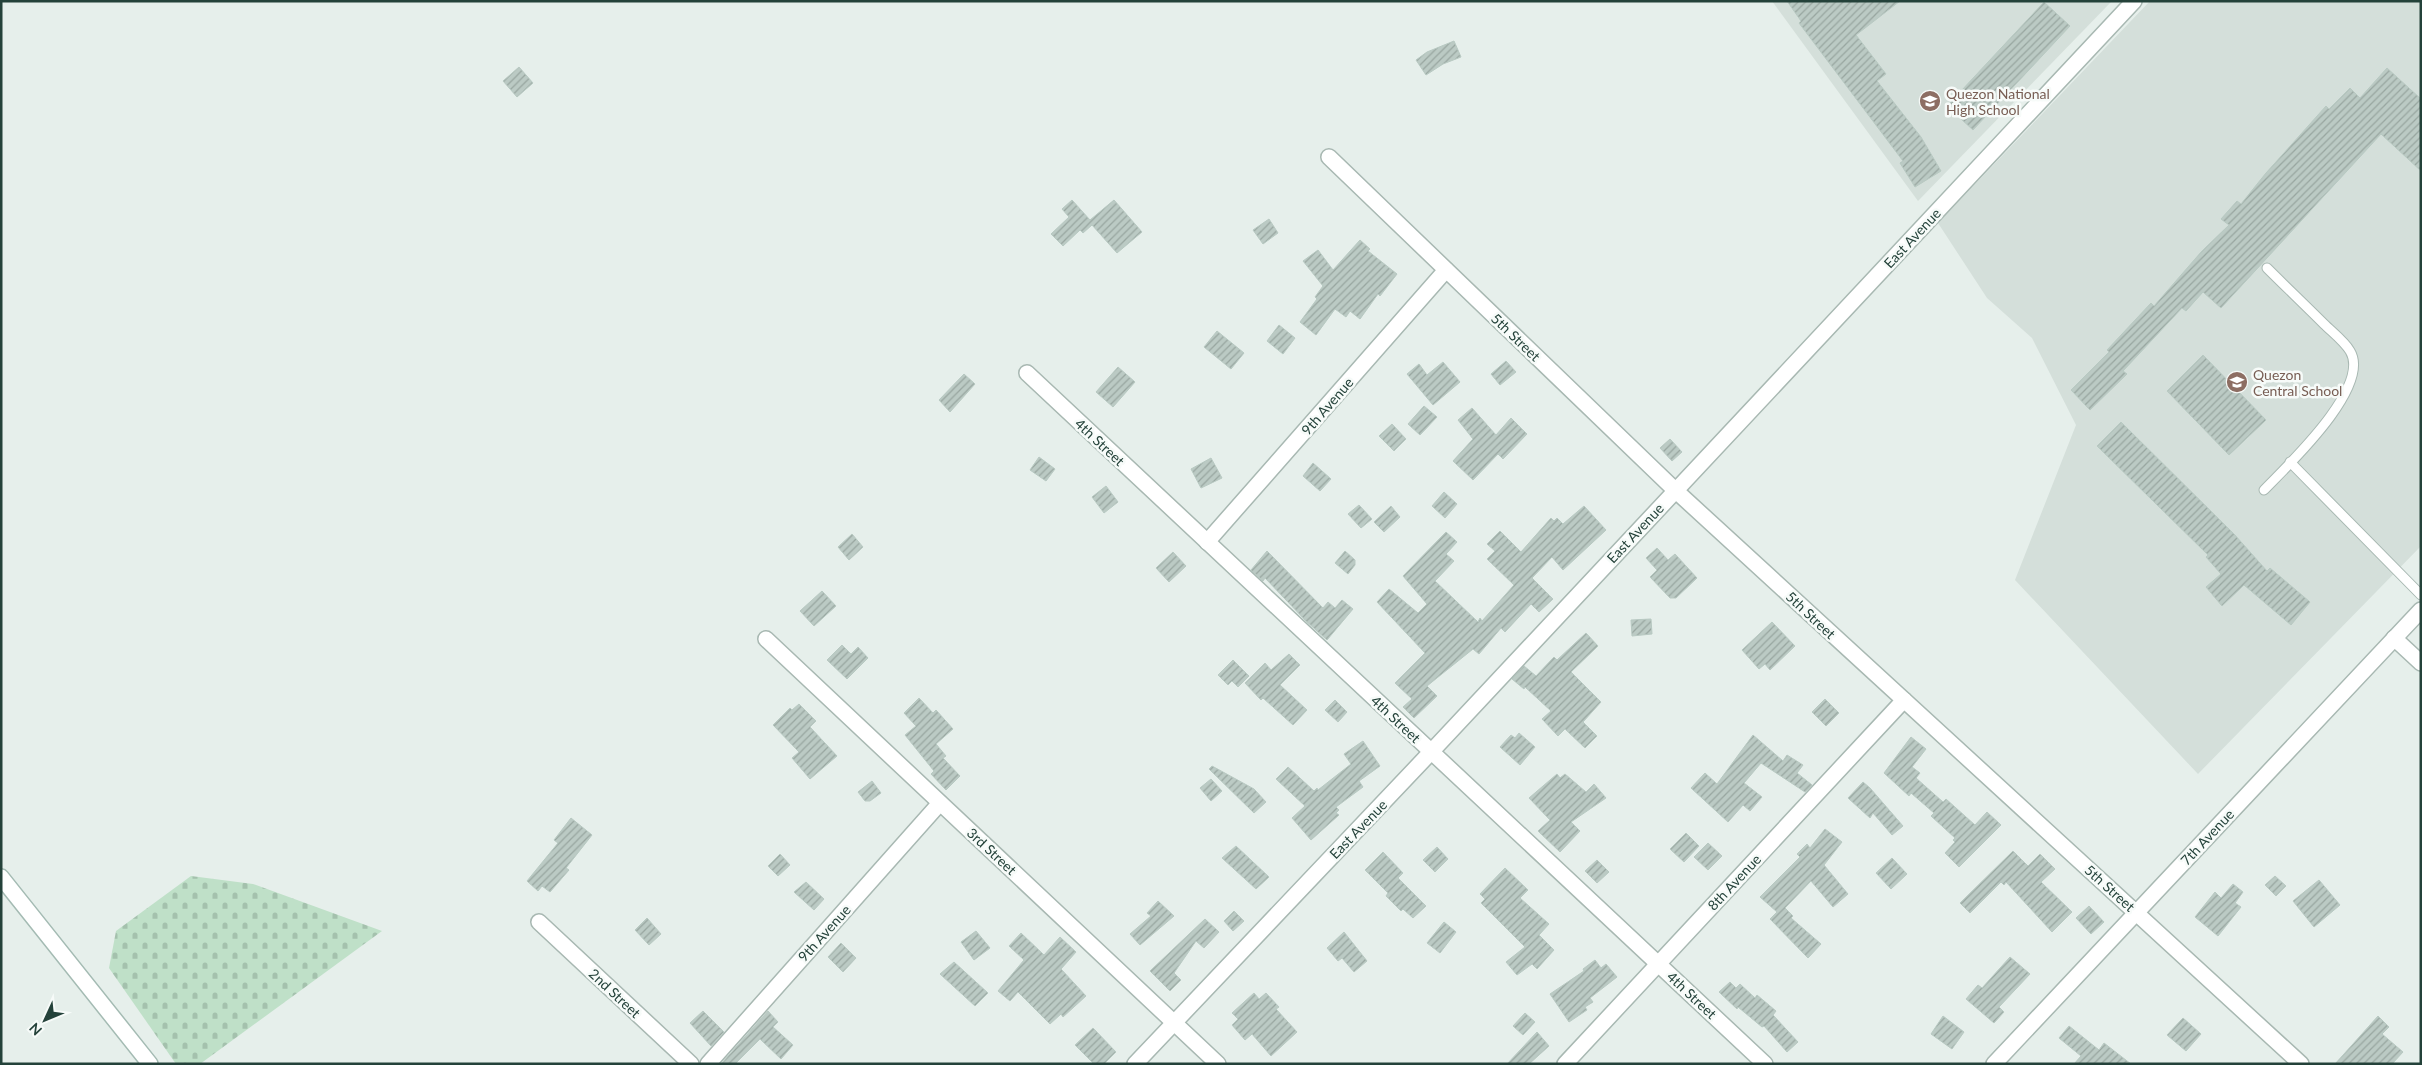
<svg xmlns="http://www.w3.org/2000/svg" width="2422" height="1065" font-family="Lato,sans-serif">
  <defs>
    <pattern id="cemetery-stones" width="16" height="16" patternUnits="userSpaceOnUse" patternTransform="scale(1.25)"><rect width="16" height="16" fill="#bfe0c8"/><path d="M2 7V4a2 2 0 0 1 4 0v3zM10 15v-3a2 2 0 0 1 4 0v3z" fill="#a4c1ad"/></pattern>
    <pattern id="building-hatch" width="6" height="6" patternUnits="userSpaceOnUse" patternTransform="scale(1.25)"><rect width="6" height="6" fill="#bbcac4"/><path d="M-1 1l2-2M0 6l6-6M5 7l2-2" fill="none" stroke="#98a6a0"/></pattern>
  </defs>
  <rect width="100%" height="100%" fill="#e6efeb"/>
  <!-- built -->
  <g fill="#d4dfda">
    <polygon points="1772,1 2112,1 1918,201"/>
    <polygon points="2150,1 2421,1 2421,546 2198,774 2015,580 2076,425 2032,338 1987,298 1938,223"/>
  </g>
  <!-- cemetery -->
  <polygon fill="url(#cemetery-stones)" points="191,876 253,884 382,931 200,1064 176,1064 109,968 116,931"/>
  <!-- building -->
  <g fill="url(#building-hatch)" stroke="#b8c9c2">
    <polygon points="1787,1 1900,1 1856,35 1886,74 1877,81 1921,137 1941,171 1915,187 1900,163 1903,161 1799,23 1801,21"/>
    <polygon points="2044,2 2070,26 1973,130 1947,106"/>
    <polygon points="1454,41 1461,57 1443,64 1426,75 1416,60 1427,52"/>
    <polygon points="519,67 533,83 517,97 503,81"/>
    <polygon points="2387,68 2421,99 2421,171 2381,134 2221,308 2203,292 2186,311 2182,308 2123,371 2127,374 2090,410 2071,390 2109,352 2107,350 2151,303 2154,306 2202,251 2229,225 2221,219 2237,201 2241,204 2266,173 2326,106 2329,109 2350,88 2360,98"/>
    <polygon points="1072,200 1090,220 1114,200 1142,232 1117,253 1092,225 1083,233 1080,230 1063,246 1051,234 1069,217 1062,209"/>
    <polygon points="1269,219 1278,233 1263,244 1253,230"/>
    <polygon points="1360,240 1370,249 1368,251 1397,274 1380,296 1378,294 1360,319 1350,311 1346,317 1335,309 1316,335 1300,322 1317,299 1315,297 1323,286 1303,261 1318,250 1333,270"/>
    <polygon points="1279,325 1295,338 1283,354 1267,341"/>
    <polygon points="1217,331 1244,353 1231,369 1204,347"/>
    <polygon points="2203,355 2266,420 2229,455 2167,391"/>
    <polygon points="1506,361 1516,372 1500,385 1491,374"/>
    <polygon points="1443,362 1460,382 1433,405 1407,374 1419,364 1427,375"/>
    <polygon points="1118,367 1135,382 1113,407 1096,392"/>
    <polygon points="964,374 975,384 950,412 939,400"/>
    <polygon points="1424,406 1437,417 1420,435 1408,424"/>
    <polygon points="1472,408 1496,435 1511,418 1527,434 1503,459 1498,454 1473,480 1453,461 1473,439 1458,420"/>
    <polygon points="2121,422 2234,534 2267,571 2270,568 2310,602 2291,625 2244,585 2222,606 2206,587 2221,574 2206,557 2208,555 2097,446"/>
    <polygon points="1392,424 1406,439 1394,451 1379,436"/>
    <polygon points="1670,439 1682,452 1672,461 1660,448"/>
    <polygon points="1039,457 1055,469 1046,481 1030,470"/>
    <polygon points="1211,458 1222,478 1201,488 1191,469"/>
    <polygon points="1313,463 1331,479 1320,491 1303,476"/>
    <polygon points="1106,486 1118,502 1104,513 1092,497"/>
    <polygon points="1444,492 1457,504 1445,518 1432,506"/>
    <polygon points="1359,505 1372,519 1361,528 1348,514"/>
    <polygon points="1391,506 1400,517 1384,532 1374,522"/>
    <polygon points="1584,506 1606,530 1563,570 1552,557 1532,578 1553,599 1539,612 1531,604 1505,632 1501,628 1479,654 1473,649 1427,686 1437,696 1414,718 1403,707 1412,699 1395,683 1425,653 1377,602 1389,589 1418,613 1427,604 1403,576 1446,532 1457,542 1446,554 1454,561 1435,581 1478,622 1480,618 1482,621 1514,585 1487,559 1495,551 1487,544 1500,531 1521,552 1551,518 1554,521 1557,518 1563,524"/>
    <polygon points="852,534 863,547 849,560 838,547"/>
    <polygon points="1657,548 1668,560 1675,554 1697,578 1676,598 1670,598 1650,577 1657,570 1646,558"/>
    <polygon points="1267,551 1323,608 1328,602 1335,608 1342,600 1353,609 1327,640 1306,621 1265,578 1263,581 1251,570"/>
    <polygon points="1345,551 1355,560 1355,565 1348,574 1335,563"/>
    <polygon points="1173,552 1186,566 1169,582 1156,568"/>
    <polygon points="822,591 836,606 814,626 800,611"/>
    <polygon points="1651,619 1652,634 1632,636 1631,620"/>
    <polygon points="1772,622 1795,646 1770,670 1765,664 1759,669 1742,650"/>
    <polygon points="1586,633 1598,646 1571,672 1601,702 1583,722 1597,736 1585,748 1565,729 1558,736 1542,719 1551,711 1525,687 1524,689 1512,679 1524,666 1536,676 1554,657 1557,660"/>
    <polygon points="842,645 851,654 858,647 868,658 847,679 827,660"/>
    <polygon points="1289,654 1300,665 1280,685 1307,710 1293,725 1263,698 1261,700 1245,683 1265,663 1271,670"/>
    <polygon points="1233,660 1249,676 1238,687 1232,681 1228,685 1218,675"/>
    <polygon points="919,698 933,713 936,710 953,729 936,744 946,756 943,758 960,776 946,790 931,774 934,771 905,735 916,726 904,713"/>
    <polygon points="1825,699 1839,713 1826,726 1812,712"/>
    <polygon points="1335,700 1347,712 1338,722 1325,710"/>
    <polygon points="799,704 816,721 810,727 837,756 810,779 792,758 799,752 773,725 790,708 792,710"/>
    <polygon points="1519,733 1535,747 1520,765 1500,747 1511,735 1515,738"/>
    <polygon points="1753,735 1783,761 1787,755 1803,765 1797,773 1812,785 1805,792 1761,763 1744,783 1762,797 1750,811 1743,805 1728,822 1691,788 1705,773 1717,784"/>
    <polygon points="1911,737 1926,749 1912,767 1920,773 1916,778 1943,802 1946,799 1975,825 1987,812 2001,825 1959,867 1945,853 1955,842 1953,840 1955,838 1931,816 1934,813 1911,793 1909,796 1884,773"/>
    <polygon points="1363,741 1380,766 1359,781 1363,787 1336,807 1339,810 1336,813 1339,815 1311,840 1292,818 1305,806 1276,779 1288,767 1314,791 1317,788 1318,790 1351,764 1344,754"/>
    <polygon points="1212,766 1254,789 1266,802 1254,813 1209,769"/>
    <polygon points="1557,774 1560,778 1565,774 1586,792 1594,784 1606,798 1571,822 1580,831 1560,852 1538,831 1550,820 1529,798"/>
    <polygon points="1211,779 1222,791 1211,801 1200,788"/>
    <polygon points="872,781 881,793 870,801 865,801 858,792"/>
    <polygon points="1863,782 1870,788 1903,826 1892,835 1873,813 1870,818 1848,798"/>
    <polygon points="571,818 592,835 566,868 569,870 550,892 542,886 538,891 527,881 558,843 554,840"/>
    <polygon points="1825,829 1842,842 1824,865 1848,894 1833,907 1811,881 1785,908 1793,916 1791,918 1821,944 1808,958 1770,919 1777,912 1760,897 1800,857 1797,854 1807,844 1810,848"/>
    <polygon points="1686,833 1699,846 1684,862 1670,849"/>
    <polygon points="1708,843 1722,856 1708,870 1694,857"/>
    <polygon points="1236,846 1269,877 1256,889 1222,858"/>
    <polygon points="1437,847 1448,859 1435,872 1423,860"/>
    <polygon points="2013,851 2028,866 2040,854 2055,869 2041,882 2072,912 2052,932 2006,882 2004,885 2001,882 1970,913 1960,903"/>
    <polygon points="1383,852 1403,873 1398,878 1426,906 1413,918 1403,909 1401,911 1386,896 1388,893 1365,870"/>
    <polygon points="780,854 790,865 778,876 768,866"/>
    <polygon points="1892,858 1907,874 1891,889 1876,873"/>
    <polygon points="1597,860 1609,872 1597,883 1585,871"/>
    <polygon points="1505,868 1528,890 1520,898 1549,924 1539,935 1554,950 1537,969 1532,964 1517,975 1506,962 1525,947 1481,903 1485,899 1480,894"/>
    <polygon points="2275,876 2286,886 2276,896 2265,885"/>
    <polygon points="2319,880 2340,905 2314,927 2293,901"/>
    <polygon points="806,882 824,899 814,910 794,892"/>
    <polygon points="2233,884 2243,892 2235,903 2241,907 2218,936 2195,917 2215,892 2221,898"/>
    <polygon points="1158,901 1174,916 1140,945 1130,934 1151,916 1147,913"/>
    <polygon points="2089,906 2104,922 2091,934 2076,918"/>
    <polygon points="1234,911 1244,921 1233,931 1224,921"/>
    <polygon points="647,918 661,934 649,945 635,930"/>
    <polygon points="1205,919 1219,932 1204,948 1196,941 1174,973 1181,980 1170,991 1150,971"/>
    <polygon points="1444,922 1456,932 1440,953 1427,943"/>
    <polygon points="976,931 990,948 974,960 961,942"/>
    <polygon points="1344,932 1367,961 1354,972 1342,958 1338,961 1327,948"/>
    <polygon points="1021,933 1044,955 1060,937 1076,952 1061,969 1086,996 1063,1017 1061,1014 1050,1024 1018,992 1010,1001 998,991 1024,960 1009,946"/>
    <polygon points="841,943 856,958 843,972 828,957"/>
    <polygon points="2010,957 2030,974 1999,1007 2004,1012 1994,1023 1966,999 1978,985 1982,988"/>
    <polygon points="1595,960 1601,968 1606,964 1617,977 1590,998 1593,1002 1585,1007 1587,1010 1569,1022 1550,994 1584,971 1583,969"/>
    <polygon points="954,962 988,993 975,1006 940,974"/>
    <polygon points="1730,982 1736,988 1740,984 1755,998 1757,995 1776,1011 1773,1015 1798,1042 1787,1052 1764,1026 1762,1027 1738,1007 1737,1009 1719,992"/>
    <polygon points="1254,993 1259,999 1266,993 1279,1007 1276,1009 1297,1032 1271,1056 1252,1034 1245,1040 1232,1025 1238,1019 1232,1013"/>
    <polygon points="703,1011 724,1032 711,1046 690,1023"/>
    <polygon points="768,1011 778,1022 773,1027 793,1045 781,1059 760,1039 735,1064 721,1064"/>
    <polygon points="1525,1013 1535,1022 1523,1035 1513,1026"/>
    <polygon points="1943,1016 1964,1032 1952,1049 1931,1034"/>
    <polygon points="2378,1016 2389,1027 2382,1034 2403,1052 2392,1064 2335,1064"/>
    <polygon points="2183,1018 2201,1034 2186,1051 2167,1035"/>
    <polygon points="2069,1026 2099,1050 2104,1043 2131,1064 2074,1064 2081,1056 2059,1038"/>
    <polygon points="1093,1028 1116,1052 1104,1064 1094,1064 1075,1045"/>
    <polygon points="1537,1032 1549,1046 1529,1064 1507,1064"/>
  </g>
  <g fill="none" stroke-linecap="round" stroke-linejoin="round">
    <!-- lane casing -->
    <g stroke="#a8b8b2" stroke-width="11">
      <g id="lane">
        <polyline points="2290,462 2421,595"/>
        <path d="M 2264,490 C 2287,466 2372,387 2350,351 C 2344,341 2332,332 2324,324 C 2305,305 2286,287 2267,268"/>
      </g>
    </g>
    <!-- street casing -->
    <g stroke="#a8b8b2" stroke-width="18">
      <g id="street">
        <polyline points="1329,157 1675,490 2301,1064"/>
        <polyline points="1027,373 1765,1064"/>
        <polyline points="1207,542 1446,270"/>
        <polyline points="2394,638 2421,663"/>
        <polyline points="766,639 1218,1064"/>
        <polyline points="539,922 691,1064"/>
        <polyline points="708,1064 940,803"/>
        <polyline points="1135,1064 1431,752 2134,1"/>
        <polyline points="1565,1064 1904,700"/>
        <polyline points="1994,1064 2421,610"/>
      </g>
    </g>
    <!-- secondary casing -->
    <g stroke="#a4bbb3" stroke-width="18">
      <polyline id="secondary" points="1,877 150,1064"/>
    </g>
    <!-- lane -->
    <use href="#lane" stroke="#fff" stroke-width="9"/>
    <!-- street -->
    <use href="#street" stroke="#fff" stroke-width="15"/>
    <!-- secondary -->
    <use href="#secondary" stroke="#fff" stroke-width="15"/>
  </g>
  <!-- icons -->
  <defs>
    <g id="school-disc" transform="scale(1.125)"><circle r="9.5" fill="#8d6e63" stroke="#f7fbf9"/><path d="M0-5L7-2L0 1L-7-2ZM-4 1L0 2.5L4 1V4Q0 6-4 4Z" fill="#fff"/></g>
  </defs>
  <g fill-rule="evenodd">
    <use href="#school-disc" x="1930" y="101"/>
    <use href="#school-disc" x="2237" y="382"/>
  </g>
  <g text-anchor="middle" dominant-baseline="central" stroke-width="5" stroke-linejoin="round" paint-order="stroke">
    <!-- education labels -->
    <g font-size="14" fill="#785e54" stroke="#f7fbf9" text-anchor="start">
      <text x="1946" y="93">Quezon National<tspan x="1946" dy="16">High School</tspan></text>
      <text x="2253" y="374">Quezon<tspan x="2253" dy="16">Central School</tspan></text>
    </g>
    <!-- street labels -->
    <g font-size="14" fill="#24423a" stroke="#f7fbf9">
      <text transform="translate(1912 238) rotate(-47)">East Avenue</text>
      <text transform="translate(1516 337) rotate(44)">5th Street</text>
      <text transform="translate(1327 406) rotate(-49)">9th Avenue</text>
      <text transform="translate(1100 442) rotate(43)">4th Street</text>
      <text transform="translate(1635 533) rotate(-47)">East Avenue</text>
      <text transform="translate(1811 615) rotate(43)">5th Street</text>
      <text transform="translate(1396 719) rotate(43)">4th Street</text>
      <text transform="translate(1358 829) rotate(-46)">East Avenue</text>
      <text transform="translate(2207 837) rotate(-47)">7th Avenue</text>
      <text transform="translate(992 851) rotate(43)">3rd Street</text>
      <text transform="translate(1734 882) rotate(-47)">8th Avenue</text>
      <text transform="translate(2110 888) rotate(42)">5th Street</text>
      <text transform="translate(824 933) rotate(-48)">9th Avenue</text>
      <text transform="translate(615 993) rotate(43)">2nd Street</text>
      <text transform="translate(1692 995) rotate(43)">4th Street</text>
    </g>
  </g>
  <!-- border -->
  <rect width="2422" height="1065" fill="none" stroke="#24423a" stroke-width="5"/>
  <!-- north arrow -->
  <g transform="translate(45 1020) rotate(226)" stroke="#f7fbf9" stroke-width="4" paint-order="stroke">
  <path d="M0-4L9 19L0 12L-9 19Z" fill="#24423a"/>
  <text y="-8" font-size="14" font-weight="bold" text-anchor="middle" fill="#24423a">N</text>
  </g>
</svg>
